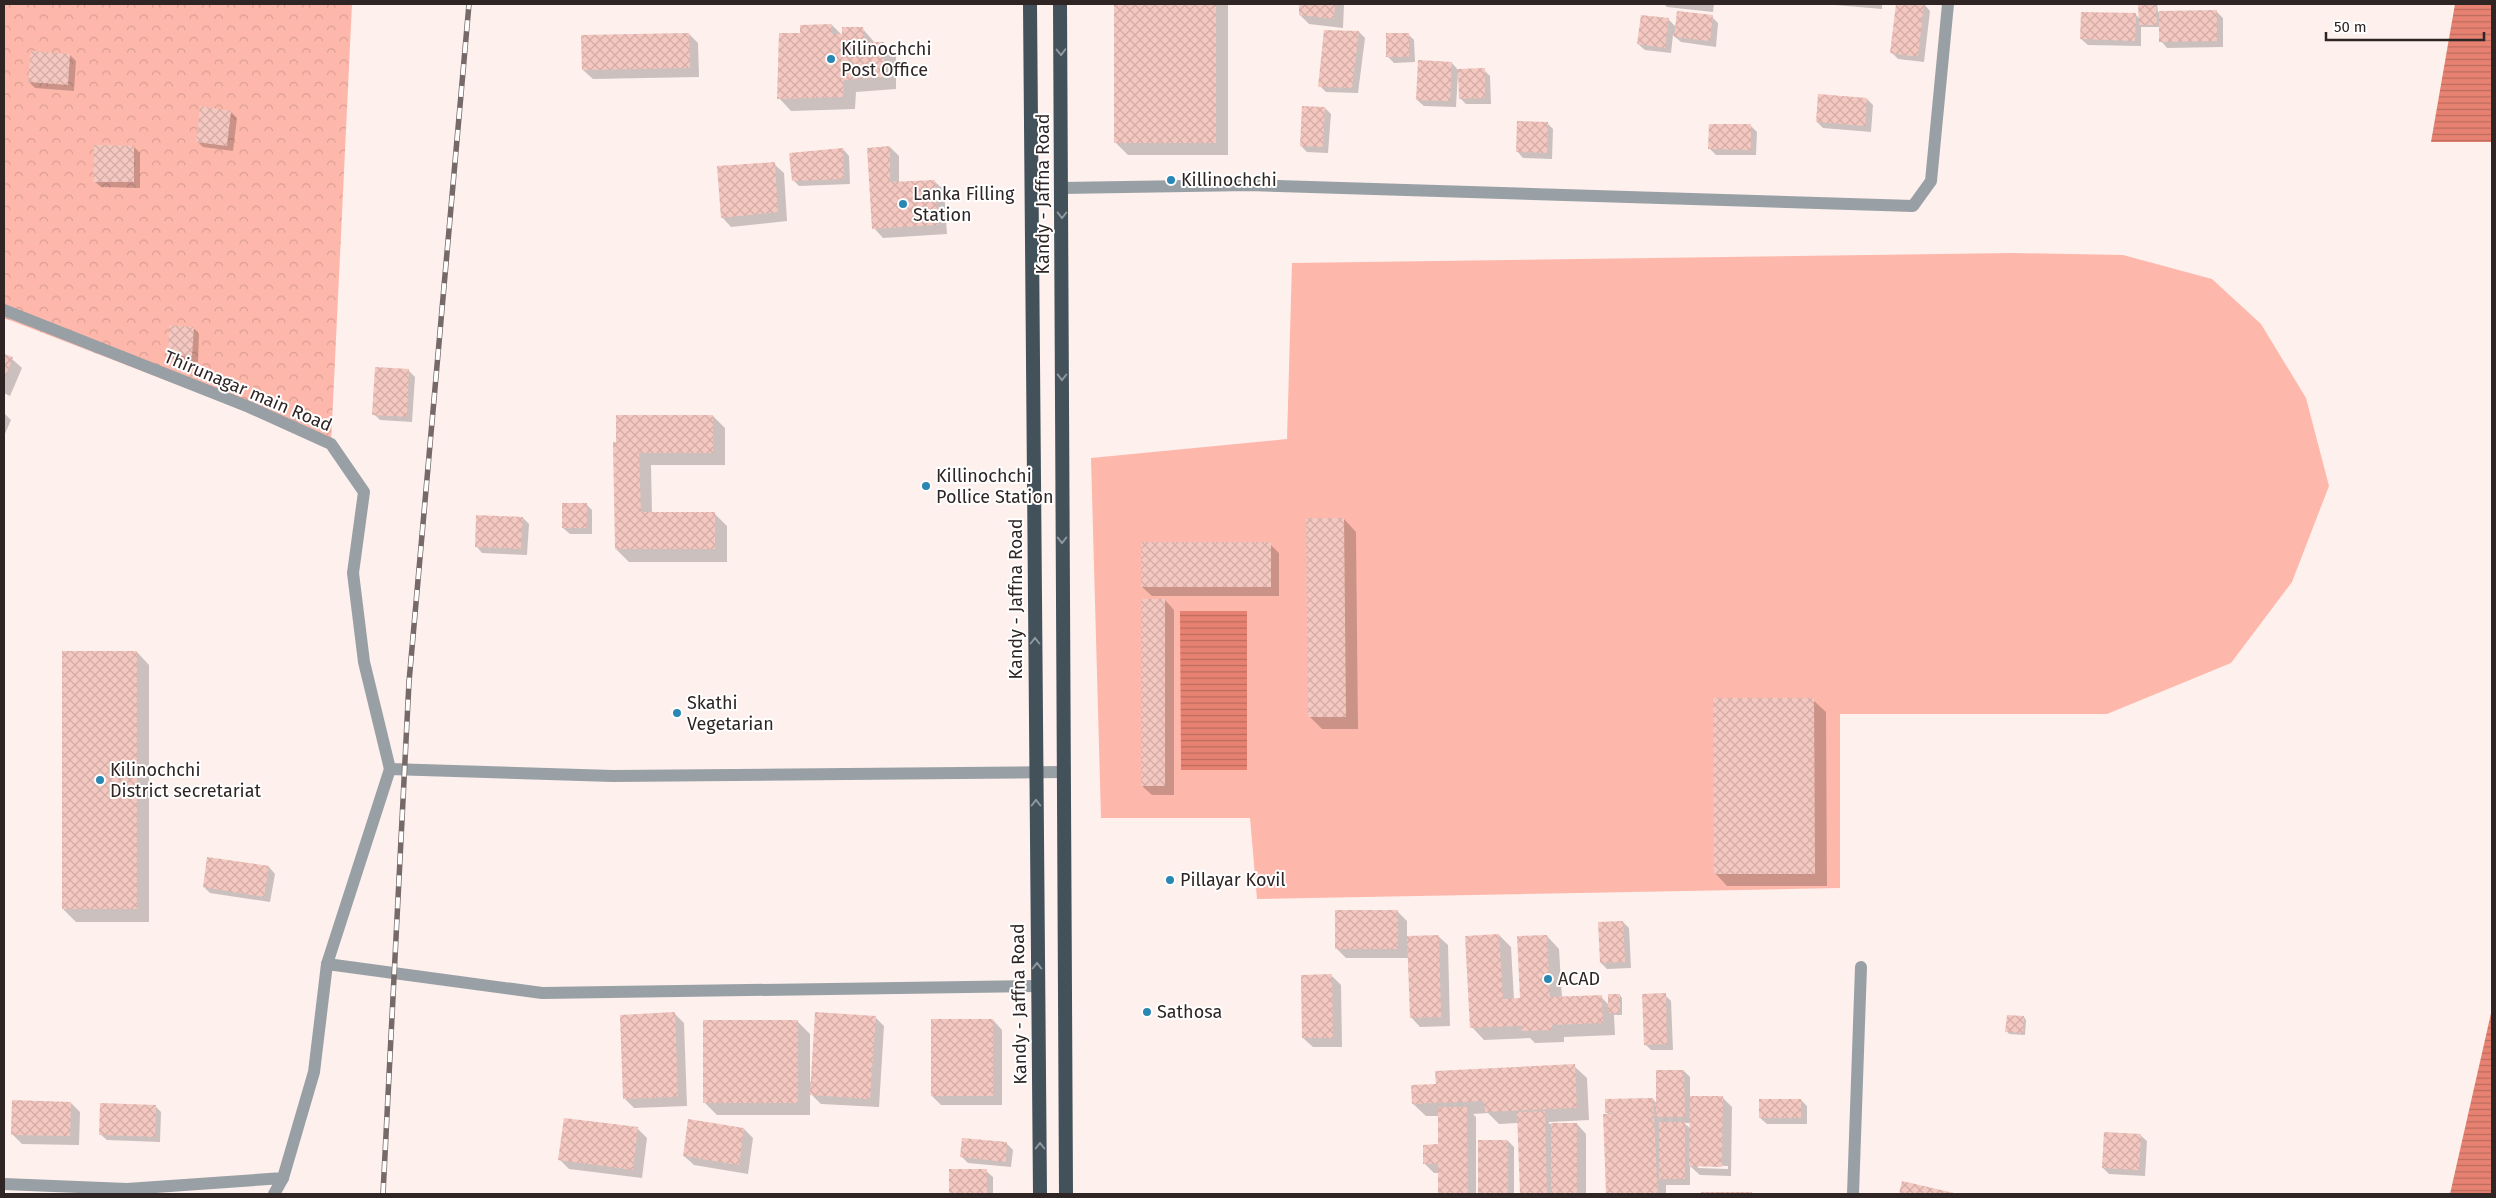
<svg xmlns="http://www.w3.org/2000/svg" width="2496" height="1198" font-family="'Fira Sans',sans-serif">
  <defs>
    <pattern id="forest-crowns" width="20" height="18" patternUnits="userSpaceOnUse" patternTransform="scale(1.25)"><rect width="20" height="18" fill="#feb8ab"/><path d="M2 6a3 3 0 1 1 6 0M12 15a3 3 0 1 1 6 0" fill="none" stroke="#da9e93"/></pattern>
    <pattern id="water-rules" width="6" height="5" patternUnits="userSpaceOnUse" patternTransform="scale(1.25)"><rect width="6" height="5" fill="#e78272"/><path d="M0 2.5h6" fill="none" stroke="#bc6a5d"/></pattern>
    <pattern id="building-cross-hatch" width="8" height="8" patternUnits="userSpaceOnUse" patternTransform="scale(1.25)"><rect width="8" height="8" fill="#f4c8c0"/><path d="M0 0l8 8M0 8l8-8" fill="none" stroke="#d2aca5"/></pattern>
  </defs>
  <rect width="100%" height="100%" fill="#fef0ed"/>
  <!-- forest -->
  <polygon fill="url(#forest-crowns)" points="4,4 352,4 331,444 4,318"/>
  <!-- park -->
  <polygon fill="#feb8ab" points="2013,253 2123,255 2212,279 2261,324 2306,398 2329,486 2292,582 2231,663 2107,714 1840,714 1840,888 1257,899 1250,818 1101,818 1091,458 1287,439 1292,263"/>
  <!-- water -->
  <g fill="url(#water-rules)">
    <polygon points="2455,4 2492,4 2492,142 2431,142"/>
    <polygon points="1180,611 1247,611 1247,770 1181,770"/>
    <polygon points="2492,1009 2492,1194 2450,1194"/>
  </g>
  <!-- shadow -->
  <g fill="#0003" fill-rule="evenodd">
    <polygon points="1115,4 1228,4 1228,155 1128,155 1115,142"/>
    <polygon points="1301,4 1344,4 1343,28 1309,24 1300,15"/>
    <polygon points="1664,4 1714,4 1713,12 1667,7"/>
    <polygon points="1823,4 1882,4 1882,9"/>
    <polygon points="1898,4 1924,4 1930,11 1924,62 1898,59 1892,53"/>
    <polygon points="2140,4 2157,4 2158,12 2217,12 2223,18 2223,47 2167,48 2161,41 2160,27 2141,27 2141,46 2088,45 2081,39 2135,14 2140,19"/>
    <polygon points="1712,17 1718,23 1716,47 1681,42 1673,35 1671,53 1645,50 1638,44 1668,19 1676,27"/>
    <polygon points="832,25 844,37 862,28 875,43 883,43 896,55 896,89 856,92 855,109 791,111 779,98"/>
    <polygon points="1325,32 1359,32 1365,38 1358,93 1326,92 1320,86"/>
    <polygon points="689,34 698,43 699,77 593,79 583,70"/>
    <polygon points="1408,34 1414,40 1415,62 1394,63 1388,57"/>
    <polygon points="70,55 76,61 74,91 35,88 29,82"/>
    <polygon points="1452,63 1458,70 1484,70 1490,76 1491,104 1466,104 1460,98 1460,73 1458,73 1456,107 1424,106 1417,100"/>
    <polygon points="1867,99 1873,105 1871,132 1823,128 1817,122"/>
    <polygon points="1325,108 1331,114 1328,153 1307,152 1301,146"/>
    <polygon points="231,112 237,118 233,151 203,147 197,141"/>
    <polygon points="1547,123 1553,129 1552,159 1523,158 1517,151"/>
    <polygon points="1750,125 1757,132 1756,155 1716,155 1710,149"/>
    <polygon points="134,147 140,153 140,188 101,187 94,181"/>
    <polygon points="890,147 899,156 899,183 934,181 944,190 947,234 883,238 874,228"/>
    <polygon points="843,149 849,156 850,184 799,186 793,180"/>
    <polygon points="774,164 784,173 787,221 731,227 722,217"/>
    <polygon points="193,328 199,334 198,362 175,361 169,355"/>
    <polygon points="4,355 12,359 22,368 10,396 4,393"/>
    <polygon points="409,371 415,377 412,422 380,420 374,414"/>
    <polygon points="4,413 11,420 4,436"/>
    <polygon points="713,416 725,428 725,465 651,465 652,514 715,514 727,526 727,562 629,562 616,549 614,444"/>
    <polygon points="586,504 592,510 592,534 570,534 563,528"/>
    <polygon points="523,518 529,524 527,555 482,553 476,546"/>
    <polygon points="1344,519 1356,532 1358,729 1322,729 1309,716"/>
    <polygon points="1270,544 1279,553 1279,596 1152,596 1142,587"/>
    <polygon points="1165,600 1174,610 1174,795 1152,795 1142,786"/>
    <polygon points="137,652 149,665 149,922 76,922 63,909"/>
    <polygon points="1813,700 1826,712 1827,886 1727,886 1715,873"/>
    <polygon points="269,867 275,874 270,902 210,893 204,887"/>
    <polygon points="1397,911 1407,921 1407,937 1438,936 1448,945 1450,1026 1420,1027 1411,1017 1409,958 1346,958 1336,948"/>
    <polygon points="1623,922 1629,928 1631,968 1607,969 1601,963"/>
    <polygon points="1499,935 1511,947 1514,1000 1521,1000 1547,936 1559,949 1562,998 1601,997 1609,1005 1620,995 1622,998 1622,1015 1614,1015 1615,1035 1564,1037 1564,1042 1535,1043 1530,1038 1484,1040 1472,1027"/>
    <polygon points="1332,976 1341,985 1342,1047 1313,1047 1303,1038"/>
    <polygon points="1665,995 1671,1001 1673,1050 1651,1050 1645,1044"/>
    <polygon points="674,1013 684,1023 687,1106 634,1108 625,1099"/>
    <polygon points="875,1017 884,1026 879,1107 821,1104 810,1093 810,1115 717,1115 705,1103 797,1021 810,1034 810,1082 812,1082"/>
    <polygon points="2024,1017 2026,1020 2025,1035 2009,1034 2007,1031"/>
    <polygon points="993,1020 1002,1030 1002,1105 941,1105 932,1096"/>
    <polygon points="1574,1066 1587,1078 1589,1120 1549,1122 1549,1124 1577,1124 1586,1134 1586,1194 1521,1194 1518,1123 1499,1124 1488,1113 1473,1114 1476,1117 1476,1194 1440,1194 1440,1173 1434,1173 1425,1164 1439,1145 1439,1116 1426,1116 1413,1104 1437,1085"/>
    <path d="M 1684,1071 L 1690,1077 L 1690,1097 L 1723,1098 L 1732,1107 L 1731,1176 L 1700,1175 L 1690,1166 L 1690,1185 L 1666,1185 L 1666,1194 L 1607,1194 L 1604,1115 L 1609,1115 L 1607,1113 L 1653,1099 L 1657,1104 ZM 1684,1123 L 1691,1123 L 1691,1129 ZM 1698,1165 L 1728,1166 L 1728,1169 L 1698,1168 Z"/>
    <polygon points="1801,1100 1807,1106 1807,1124 1767,1124 1760,1118"/>
    <polygon points="71,1103 80,1112 79,1145 22,1144 12,1134"/>
    <polygon points="155,1106 161,1112 160,1142 107,1140 100,1134"/>
    <polygon points="689,1121 744,1129 753,1138 748,1174 694,1165 684,1156"/>
    <polygon points="638,1129 647,1138 642,1178 569,1169 560,1160"/>
    <polygon points="2140,1135 2147,1141 2145,1176 2109,1174 2103,1168"/>
    <polygon points="1479,1141 1508,1141 1514,1147 1514,1194 1479,1194"/>
    <polygon points="1007,1144 1013,1150 1011,1167 968,1163 962,1157"/>
    <polygon points="950,1171 986,1171 993,1177 993,1194 950,1194"/>
    <polygon points="1903,1183 1952,1194 1900,1194"/>
  </g>
  <!-- building -->
  <g fill="url(#building-cross-hatch)">
    <rect x="1114" y="4" width="102" height="139"/>
    <polygon points="1299,4 1335,4 1334,19 1299,15"/>
    <polygon points="1896,4 1924,4 1918,57 1890,53"/>
    <polygon points="2138,4 2156,4 2157,25 2139,25"/>
    <polygon points="2217,10 2217,41 2159,42 2159,11"/>
    <polygon points="1677,11 1713,15 1710,41 1674,37"/>
    <polygon points="2081,12 2136,13 2135,41 2080,39"/>
    <polygon points="1641,15 1669,18 1665,48 1637,44"/>
    <polygon points="832,24 832,34 842,34 842,27 863,27 865,42 884,42 884,77 844,80 843,97 777,99 779,33 800,33 800,25"/>
    <polygon points="1324,30 1359,31 1352,88 1318,87"/>
    <polygon points="689,33 690,68 582,70 581,35"/>
    <rect x="1386" y="33" width="23" height="24"/>
    <polygon points="31,51 70,54 68,85 28,82"/>
    <polygon points="1418,60 1452,62 1450,101 1416,100"/>
    <polygon points="1485,68 1485,98 1459,99 1458,69"/>
    <polygon points="1818,94 1867,98 1865,126 1816,122"/>
    <polygon points="200,106 231,111 227,146 196,142"/>
    <polygon points="1302,106 1325,107 1323,147 1300,146"/>
    <polygon points="1517,121 1548,122 1547,153 1516,152"/>
    <polygon points="1709,124 1751,124 1751,150 1708,149"/>
    <polygon points="94,145 134,146 134,182 93,182"/>
    <polygon points="890,146 890,182 935,180 938,225 872,229 867,148"/>
    <polygon points="843,148 844,179 792,181 789,153"/>
    <polygon points="775,162 778,212 721,218 717,166"/>
    <polygon points="169,325 194,327 192,356 168,355"/>
    <polygon points="4,354 13,357 4,380"/>
    <polygon points="375,367 409,369 407,417 372,415"/>
    <polygon points="616,415 713,415 713,453 639,453 641,512 715,512 715,549 615,549 613,442 616,442"/>
    <rect x="562" y="503" width="25" height="25"/>
    <polygon points="476,515 523,517 521,549 475,547"/>
    <polygon points="1306,518 1344,518 1346,717 1308,717"/>
    <rect x="1141" y="542" width="130" height="45"/>
    <rect x="1141" y="599" width="24" height="187"/>
    <rect x="62" y="651" width="75" height="258"/>
    <polygon points="1713,698 1814,698 1815,874 1714,874"/>
    <polygon points="207,857 269,866 264,897 203,887"/>
    <rect x="1335" y="910" width="63" height="39"/>
    <polygon points="1623,921 1625,962 1600,963 1598,922"/>
    <polygon points="1499,934 1503,999 1520,998 1517,936 1547,935 1550,997 1602,995 1603,1023 1552,1025 1552,1030 1521,1031 1521,1026 1470,1028 1465,936"/>
    <polygon points="1439,935 1441,1017 1410,1018 1407,936"/>
    <polygon points="1332,974 1333,1038 1302,1038 1301,975"/>
    <polygon points="1666,993 1667,1044 1644,1045 1642,994"/>
    <rect x="1608" y="994" width="12" height="19"/>
    <polygon points="675,1012 678,1097 623,1099 620,1015"/>
    <polygon points="815,1012 876,1016 870,1099 810,1095"/>
    <polygon points="2007,1015 2024,1016 2023,1033 2005,1032"/>
    <rect x="931" y="1019" width="62" height="77"/>
    <rect x="703" y="1020" width="95" height="83"/>
    <polygon points="1575,1064 1577,1108 1485,1112 1484,1101 1412,1104 1411,1085 1436,1084 1435,1071"/>
    <polygon points="1656,1070 1684,1070 1685,1117 1656,1117"/>
    <polygon points="1690,1096 1723,1096 1722,1167 1689,1166"/>
    <polygon points="1653,1098 1658,1194 1606,1194 1603,1114 1621,1114 1605,1113 1605,1099"/>
    <rect x="1759" y="1099" width="42" height="19"/>
    <polygon points="12,1100 71,1102 70,1136 11,1135"/>
    <polygon points="100,1103 156,1105 155,1137 99,1135"/>
    <polygon points="1438,1107 1467,1107 1468,1194 1438,1194 1438,1164 1423,1164 1423,1145 1438,1144"/>
    <polygon points="1545,1111 1547,1194 1520,1194 1517,1112"/>
    <polygon points="564,1118 638,1127 633,1170 558,1160"/>
    <polygon points="688,1119 744,1128 739,1165 683,1156"/>
    <rect x="1659" y="1122" width="26" height="57"/>
    <rect x="1551" y="1123" width="26" height="71"/>
    <polygon points="2104,1132 2141,1134 2139,1170 2102,1168"/>
    <polygon points="962,1138 1007,1142 1006,1162 960,1157"/>
    <rect x="1478" y="1140" width="30" height="54"/>
    <rect x="949" y="1169" width="38" height="25"/>
    <polygon points="1902,1181 1954,1193 1954,1194 1899,1194"/>
    <rect x="1701" y="1192" width="51" height="2"/>
  </g>
  <g fill="none" stroke-linecap="round" stroke-linejoin="round">
    <!-- minor -->
    <g stroke="#99a0a5" stroke-width="12">
      <polyline points="1062,188 1249,185 1913,206 1931,181 1948,4"/>
      <polyline points="4,310 249,407 331,444 364,492 353,573 364,662 390,769"/>
      <polyline points="1037,986 542,993 327,964 390,769 613,776 1063,772"/>
      <polyline points="4,1184 127,1189 283,1178 314,1072 327,964"/>
      <polyline points="274,1194 283,1178"/>
      <polyline points="1853,1194 1861,967"/>
    </g>
    <!-- trunk -->
    <g stroke="#42515a" stroke-width="14">
      <polyline points="1030,4 1040,1194"/>
      <polyline points="1060,4 1066,1194"/>
    </g>
    <!-- rail casing -->
    <g stroke="#756a68" stroke-width="5.5">
      <polyline id="rail" points="383,1194 409,682 469,4"/>
    </g>
    <!-- rail -->
    <use href="#rail" stroke="#fff" stroke-width="4" stroke-dasharray="11" stroke-linecap="butt"/>
  </g>
  <!-- one-way arrows -->
  <defs><path id="oneway-chevron" d="M-2-3.5L2.5 0L-2 3.5" fill="none" stroke-width="1.6" stroke-linecap="round" stroke-linejoin="round" transform="scale(1.25)"/></defs>
  <g stroke="#8e979c">
    <use href="#oneway-chevron" transform="translate(1061 52) rotate(89)"/>
    <use href="#oneway-chevron" transform="translate(1062 215) rotate(90)"/>
    <use href="#oneway-chevron" transform="translate(1062 377) rotate(90)"/>
    <use href="#oneway-chevron" transform="translate(1062 540) rotate(90)"/>
    <use href="#oneway-chevron" transform="translate(1035 641) rotate(-90)"/>
    <use href="#oneway-chevron" transform="translate(1036 803) rotate(-90)"/>
    <use href="#oneway-chevron" transform="translate(1037 966) rotate(-90)"/>
    <use href="#oneway-chevron" transform="translate(1040 1146) rotate(-90)"/>
  </g>
  <!-- markers -->
  <g fill="#2a87b3" stroke="#fff" stroke-width="2">
    <circle cx="831" cy="59" r="5"/>
    <circle cx="1171" cy="180" r="5"/>
    <circle cx="903" cy="204" r="5"/>
    <circle cx="926" cy="486" r="5"/>
    <circle cx="677" cy="713" r="5"/>
    <circle cx="100" cy="780" r="5"/>
    <circle cx="1170" cy="880" r="5"/>
    <circle cx="1548" cy="979" r="5"/>
    <circle cx="1147" cy="1012" r="5"/>
  </g>
  <g text-anchor="middle" dominant-baseline="central" stroke-width="4" stroke-linejoin="round" paint-order="stroke">
    <!-- poi labels -->
    <g font-size="18" fill="#2e2524" stroke="#fff" text-anchor="start">
      <text x="841" y="49">Kilinochchi<tspan x="841" dy="21">Post Office</tspan></text>
      <text x="1181" y="180">Killinochchi</text>
      <text x="913" y="194">Lanka Filling<tspan x="913" dy="21">Station</tspan></text>
      <text x="936" y="476">Killinochchi<tspan x="936" dy="21">Pollice Station</tspan></text>
      <text x="687" y="703">Skathi<tspan x="687" dy="21">Vegetarian</tspan></text>
      <text x="110" y="770">Kilinochchi<tspan x="110" dy="21">District secretariat</tspan></text>
      <text x="1180" y="880">Pillayar Kovil</text>
      <text x="1558" y="979">ACAD</text>
      <text x="1157" y="1012">Sathosa</text>
    </g>
    <!-- street labels -->
    <g font-size="18" fill="#2e2524" stroke="#fff">
      <text transform="translate(1043 194) rotate(-90)">Kandy - Jaffna Road</text>
      <text transform="translate(248 391) rotate(23)">Thirunagar main Road</text>
      <text transform="translate(1016 599) rotate(-90)">Kandy - Jaffna Road</text>
      <text transform="translate(1019 1004) rotate(-91)">Kandy - Jaffna Road</text>
    </g>
  </g>
  <!-- border -->
  <rect width="2496" height="1198" fill="none" stroke="#2e2524" stroke-width="10"/>
  <!-- scale -->
  <path d="M2326 32v8h158v-8" fill="none" stroke="#2e2524" stroke-width="2.5"/>
  <text x="2334" y="32" font-size="15" fill="#2e2524" stroke="#ffffff" stroke-width="4" paint-order="stroke">50 m</text>
</svg>
